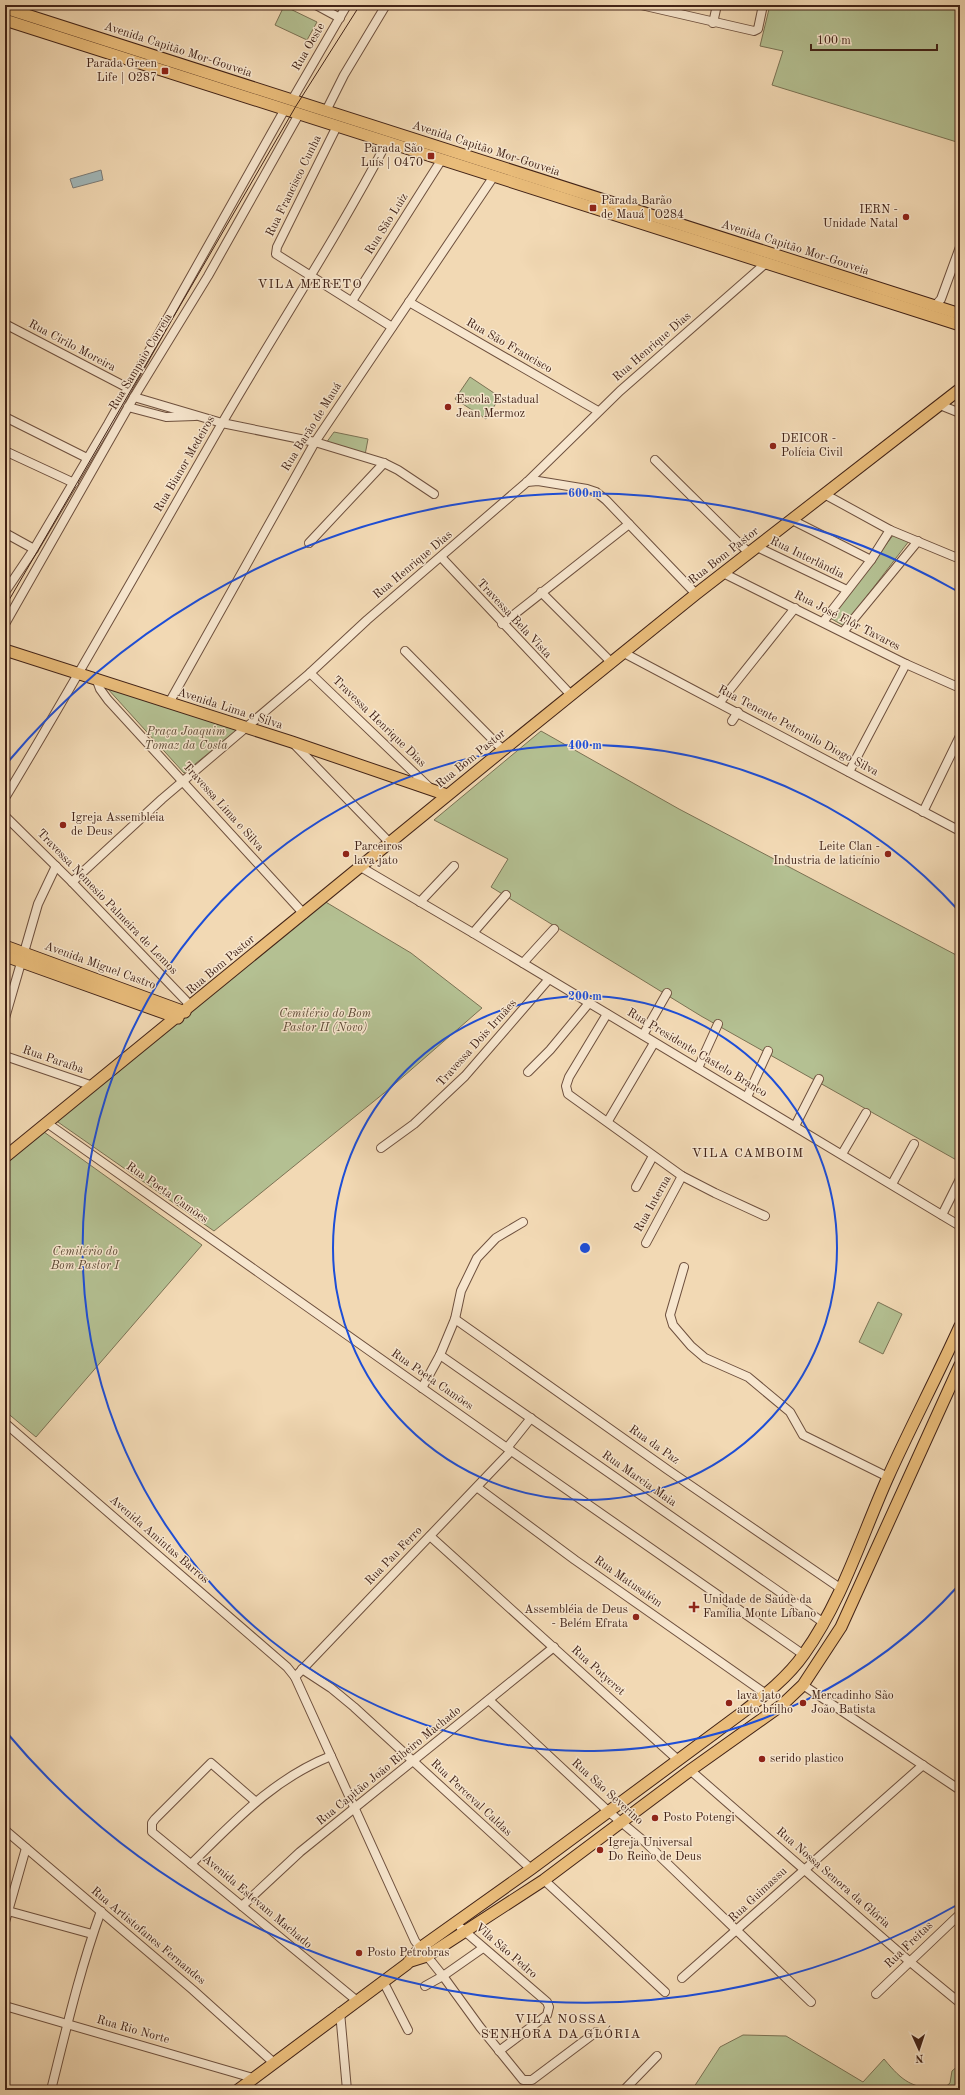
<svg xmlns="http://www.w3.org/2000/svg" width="965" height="2095" font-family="'Old Standard TT',serif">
  <rect width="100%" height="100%" fill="#f2d9b4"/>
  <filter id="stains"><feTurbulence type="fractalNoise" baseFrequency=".005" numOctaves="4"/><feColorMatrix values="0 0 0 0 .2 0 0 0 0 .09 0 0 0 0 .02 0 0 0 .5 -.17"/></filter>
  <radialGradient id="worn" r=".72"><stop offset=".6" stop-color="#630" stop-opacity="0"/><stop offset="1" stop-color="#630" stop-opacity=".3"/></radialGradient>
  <!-- green -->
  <g fill="#b4c092" stroke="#7b7254">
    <polygon points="770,5 960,5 960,143 772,85 783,51 760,46"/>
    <polygon points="284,6 317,22 307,40 275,25"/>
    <polygon points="470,377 500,397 486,419 455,399"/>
    <polygon points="334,432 368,439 365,455 326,443"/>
    <polygon points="894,534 909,541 844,626 830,618"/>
    <polygon points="107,688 237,730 184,773"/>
    <polygon points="541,731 679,809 960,957 960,1162 701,1016 491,887 508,859 434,820"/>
    <polygon points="324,901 411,953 482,1008 389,1089 214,1231 55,1120"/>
    <polygon points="44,1132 202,1245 36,1437 5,1411 5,1164"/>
    <polygon points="878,1302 902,1314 883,1354 859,1342"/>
    <path d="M 743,2035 L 786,2036 L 863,2082 L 884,2059 C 904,2083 911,2087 942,2090 L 950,2083 L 952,2071 L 960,2064 L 960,2090 L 692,2090 L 720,2047 Z"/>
  </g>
  <!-- water -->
  <polygon fill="#a1b7b9" stroke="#7b7c78" points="101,170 103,180 73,188 70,179"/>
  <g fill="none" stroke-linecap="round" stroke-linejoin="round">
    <!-- minor casing -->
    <g stroke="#6e503e" stroke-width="10">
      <g id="minor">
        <polyline points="316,5 340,18"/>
        <polyline points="641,5 754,31 758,29 763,5"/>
        <polyline points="713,23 717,5"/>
        <polyline points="292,100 347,5"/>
        <polyline points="326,111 344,75 386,5"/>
        <polyline points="337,126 277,247 276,254 392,327"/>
        <polyline points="352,301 442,159"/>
        <polyline points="409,302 598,411"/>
        <polyline points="934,307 941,299 960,247"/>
        <polyline points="5,324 128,388"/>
        <polyline points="134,397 222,423 315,442 384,463 398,470 434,494"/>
        <polyline points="940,405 960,413"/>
        <polyline points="128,407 166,417 195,416"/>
        <polyline points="5,417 87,458"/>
        <polyline points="5,451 74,483"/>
        <polyline points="655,460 749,553"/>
        <polyline points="527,482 538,481 587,489 596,492 606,500 696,594"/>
        <polyline points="826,495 890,530 960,559"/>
        <polyline points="792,520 871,560"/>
        <polyline points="5,533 34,549"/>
        <polyline points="309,543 384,463"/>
        <polyline points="757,547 847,590"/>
        <polyline points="441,557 571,695"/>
        <polyline points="723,573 906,664 960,688"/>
        <polyline points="5,592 34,549 108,424 285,109"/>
        <polyline points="541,592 612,663"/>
        <polyline points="823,622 871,560 890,530"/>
        <polyline points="5,624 134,397 208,276 299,114"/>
        <polyline points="502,624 629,524"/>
        <polyline points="843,632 918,541"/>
        <polyline points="405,651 503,750"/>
        <polyline points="624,653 960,831"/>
        <polyline points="310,673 431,789"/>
        <polyline points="96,678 100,689 108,700 304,914"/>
        <polyline points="720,702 795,608"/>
        <polyline points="169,703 315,442 494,176"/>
        <polyline points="732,721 738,712"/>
        <polyline points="293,743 389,842"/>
        <polyline points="849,772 906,664"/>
        <path d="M 5,798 C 79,675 149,550 221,425 C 276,330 336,239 387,142"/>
        <polyline points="923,812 960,736"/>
        <polyline points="5,816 72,882 191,1006"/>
        <polyline points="359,866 473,933 960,1226"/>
        <polyline points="72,882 162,799 310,673 367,620 527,482 620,391 766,263"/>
        <polyline points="420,902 454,866"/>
        <polyline points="473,933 506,895"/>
        <polyline points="523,963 554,929"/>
        <polyline points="607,1014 569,1077 566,1086 568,1094 682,1176 715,1193 765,1216"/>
        <polyline points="5,1018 38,904 56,866"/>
        <polyline points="643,1035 667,993"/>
        <polyline points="5,1056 93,1086"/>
        <polyline points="698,1068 718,1024"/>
        <polyline points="528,1072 550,1050 589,1003"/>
        <polyline points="747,1097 768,1051"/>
        <polyline points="608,1121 654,1043"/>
        <polyline points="47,1123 507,1448 804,1655"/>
        <polyline points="795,1126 819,1079"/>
        <polyline points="381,1148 414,1124 465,1076 549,979"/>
        <polyline points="842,1154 866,1113"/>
        <polyline points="892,1184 914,1144"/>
        <polyline points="636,1187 653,1156"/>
        <polyline points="942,1215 960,1179"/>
        <polyline points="646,1243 682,1176"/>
        <polyline points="684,1267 670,1315 673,1325 691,1346 705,1358 748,1377 790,1412 803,1435 888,1477"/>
        <polyline points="455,1319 668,1470 840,1588"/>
        <polyline points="440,1355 824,1623"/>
        <polyline points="422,1388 440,1355 455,1319 461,1291 477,1258 496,1238 523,1222"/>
        <polyline points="5,1423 287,1667 295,1677 415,1941 443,1976 480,2027 523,2080 532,2080 596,2032"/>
        <polyline points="507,1448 531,1418"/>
        <polyline points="478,1488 575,1560 766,1694"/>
        <polyline points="430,1536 678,1760"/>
        <polyline points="302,1669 331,1688 354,1707 531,1869"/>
        <polyline points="295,1677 511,1451"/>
        <polyline points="803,1685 960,1790"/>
        <polyline points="489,1700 609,1812 645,1842 811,2002"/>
        <polyline points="690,1770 909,1961 960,2003"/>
        <polyline points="256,1802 211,1763 155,1819 152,1823 152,1832 356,2000"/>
        <polyline points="5,1830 193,1990 273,2062"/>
        <path d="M 191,1864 C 235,1821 273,1779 331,1756"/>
        <polyline points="544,1880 665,1992"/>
        <polyline points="242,1906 300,1852 554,1647"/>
        <polyline points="8,1911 92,1934"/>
        <polyline points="5,1922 26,1848"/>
        <polyline points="461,1928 547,2002 549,2007 547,2015 499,2051"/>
        <polyline points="682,1978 923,1765"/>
        <polyline points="383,1981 408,2030"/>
        <polyline points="425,1986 443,1976 483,1948"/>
        <polyline points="876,1994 960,1914"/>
        <polyline points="5,2006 253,2078"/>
        <polyline points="340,2012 347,2090"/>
        <path d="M 51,2090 C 66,2030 80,1969 101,1911"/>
        <polyline points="624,2090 657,2056"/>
      </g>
    </g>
    <!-- major casing -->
    <g stroke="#422317" stroke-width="13">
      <g id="major">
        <polyline points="5,8 960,314"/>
        <polyline points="5,20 960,325"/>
        <polyline points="5,650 292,742 447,795"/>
        <polyline points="5,946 185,1012"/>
        <polyline points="5,956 178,1018"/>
        <polyline points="5,1157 503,750 696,594 960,389"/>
        <polyline points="411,1961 427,1956 544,1880 692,1769 782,1705 803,1685 841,1627 960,1365"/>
        <path d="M 238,2090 L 407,1964 L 420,1948 L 531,1869 L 743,1712 C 765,1695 788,1677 804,1654 C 842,1601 862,1535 888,1477 C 911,1426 937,1377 960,1326"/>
      </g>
    </g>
    <!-- minor -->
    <use href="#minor" stroke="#f7e6ce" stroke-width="8"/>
    <!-- major -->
    <use href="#major" stroke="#e9bc7a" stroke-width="11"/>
    <!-- tram -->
    <polyline stroke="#422317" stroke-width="1" points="5,607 296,106 360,5"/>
  </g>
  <!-- distance rings -->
  <g fill="none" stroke="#1d4ed8" stroke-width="2">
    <circle cx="585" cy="1248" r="252"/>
    <path d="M959 1585A503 503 0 1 1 959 911"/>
    <path d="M957 1905A755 755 0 0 1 7 1733M7 763A755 755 0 0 1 957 591"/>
  </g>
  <!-- markers -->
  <g fill="#8f2418" stroke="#f7e6ce" stroke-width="1.5">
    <rect x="161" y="67" width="8" height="8" rx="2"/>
    <rect x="427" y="152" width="8" height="8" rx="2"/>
    <rect x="589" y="204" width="8" height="8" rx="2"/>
    <circle cx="906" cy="217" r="4"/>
    <circle cx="448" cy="407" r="4"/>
    <circle cx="773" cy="446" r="4"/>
    <circle cx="63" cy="825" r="4"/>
    <circle cx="346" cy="854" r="4"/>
    <circle cx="888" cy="854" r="4"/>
    <path d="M692 1601h4v4h4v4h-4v4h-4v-4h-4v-4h4z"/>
    <circle cx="636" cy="1617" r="4"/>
    <circle cx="729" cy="1703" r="4"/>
    <circle cx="803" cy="1703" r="4"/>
    <circle cx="762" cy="1759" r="4"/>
    <circle cx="655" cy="1818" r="4"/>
    <circle cx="600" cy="1850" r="4"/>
    <circle cx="359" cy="1953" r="4"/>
  </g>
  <g text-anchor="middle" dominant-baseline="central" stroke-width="3" stroke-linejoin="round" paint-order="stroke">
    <!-- street labels -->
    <g font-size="12" fill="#422317" stroke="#f7e6ce">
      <text transform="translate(309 47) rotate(-60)">Rua Oeste</text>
      <text transform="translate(178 50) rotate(18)">Avenida Capitão Mor-Gouveia</text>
      <text transform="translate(486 149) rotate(18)">Avenida Capitão Mor-Gouveia</text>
      <text transform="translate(294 186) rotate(-64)">Rua Francisco Cunha</text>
      <text transform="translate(387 224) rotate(-58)">Rua São Luiz</text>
      <text transform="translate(795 248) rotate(18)">Avenida Capitão Mor-Gouveia</text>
      <text transform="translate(72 346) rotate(28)">Rua Cirilo Moreira</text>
      <text transform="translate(509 346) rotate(30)">Rua São Francisco</text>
      <text transform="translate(652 347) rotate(-41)">Rua Henrique Dias</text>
      <text transform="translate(141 362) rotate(-59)">Rua Sampaio Correia</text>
      <text transform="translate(312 427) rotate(-58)">Rua Barão de Mauá</text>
      <text transform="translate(185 464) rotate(-60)">Rua Bianor Medeiros</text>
      <text transform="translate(724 556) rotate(-38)">Rua Bom Pastor</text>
      <text transform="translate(807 558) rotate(26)">Rua Interlândia</text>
      <text transform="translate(413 565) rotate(-40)">Rua Henrique Dias</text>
      <text transform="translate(514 619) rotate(47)">Travessa Bela Vista</text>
      <text transform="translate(847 621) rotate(27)">Rua José Flôr Tavares</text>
      <text transform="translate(230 709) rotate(18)">Avenida Lima e Silva</text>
      <text transform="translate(379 722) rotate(44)">Travessa Henrique Dias</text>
      <text transform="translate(798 731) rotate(28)">Rua Tenente Petronilo Diogo Silva</text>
      <text transform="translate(471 759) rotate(-39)">Rua Bom Pastor</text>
      <text transform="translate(223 807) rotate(48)">Travessa Lima e Silva</text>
      <text transform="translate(107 902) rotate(46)">Travessa Nemesio Palmeira de Lemos</text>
      <text transform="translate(221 965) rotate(-40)">Rua Bom Pastor</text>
      <text transform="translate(100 966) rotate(20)">Avenida Miguel Castro</text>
      <text transform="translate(477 1043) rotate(-48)">Travessa Dois Irmães</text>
      <text transform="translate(697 1053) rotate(31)">Rua Presidente Castelo Branco</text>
      <text transform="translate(53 1060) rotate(19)">Rua Paraíba</text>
      <text transform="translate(167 1193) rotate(35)">Rua Poeta Camões</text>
      <text transform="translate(653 1204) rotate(-61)">Rua Interna</text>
      <text transform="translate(432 1380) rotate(35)">Rua Poeta Camões</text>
      <text transform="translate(654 1445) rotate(35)">Rua da Paz</text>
      <text transform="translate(639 1479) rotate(35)">Rua Marcia Maia</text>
      <text transform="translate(159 1540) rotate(41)">Avenida Amintas Barros</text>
      <text transform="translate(394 1556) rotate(-46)">Rua Pau Ferro</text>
      <text transform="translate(628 1582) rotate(35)">Rua Matusalém</text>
      <text transform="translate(598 1671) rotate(42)">Rua Potycret</text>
      <text transform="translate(389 1766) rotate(-39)">Rua Capitão João Ribeiro Machado</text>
      <text transform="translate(607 1792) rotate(42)">Rua São Severino</text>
      <text transform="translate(471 1798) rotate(43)">Rua Perceval Caldas</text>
      <text transform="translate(833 1878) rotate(41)">Rua Nossa Senora da Glória</text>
      <text transform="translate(758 1895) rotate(-43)">Rua Guimassu</text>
      <text transform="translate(257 1902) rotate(40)">Avenida Estevam Machado</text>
      <text transform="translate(148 1936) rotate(40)">Rua Artistofanes Fernandes</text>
      <text transform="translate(909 1945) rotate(-44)">Rua Freitas</text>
      <text transform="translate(506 1951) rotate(41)">Vila São Pedro</text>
      <text transform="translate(133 2030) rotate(16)">Rua Rio Norte</text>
    </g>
    <!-- poi labels -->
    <g font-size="12" fill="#422317" stroke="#f7e6ce" text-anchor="start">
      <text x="157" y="64" text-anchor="end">Parada Green<tspan x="157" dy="14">Life | O287</tspan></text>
      <text x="423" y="149" text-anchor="end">Parada São<tspan x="423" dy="14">Luís | O470</tspan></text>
      <text x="601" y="201">Parada Barão<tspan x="601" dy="14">de Mauá | O284</tspan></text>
      <text x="898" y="210" text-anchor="end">IERN -<tspan x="898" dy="14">Unidade Natal</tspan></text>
      <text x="456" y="400">Escola Estadual<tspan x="456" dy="14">Jean Mermoz</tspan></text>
      <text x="781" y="439">DEICOR -<tspan x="781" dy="14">Polícia Civil</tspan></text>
      <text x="71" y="818">Igreja Assembleia<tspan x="71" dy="14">de Deus</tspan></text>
      <text x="354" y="847">Parceiros<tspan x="354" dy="14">lava jato</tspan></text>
      <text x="880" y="847" text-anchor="end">Leite Clan -<tspan x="880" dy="14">Industria de laticínio</tspan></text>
      <text x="703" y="1600">Unidade de Saúde da<tspan x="703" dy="14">Família Monte Líbano</tspan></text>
      <text x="628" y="1610" text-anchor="end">Assembléia de Deus<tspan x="628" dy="14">- Belém Efrata</tspan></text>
      <text x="737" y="1696">lava jato<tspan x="737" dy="14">auto brilho</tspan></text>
      <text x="811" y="1696">Mercadinho São<tspan x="811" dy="14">João Batista</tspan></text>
      <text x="770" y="1759">serido plastico</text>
      <text x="663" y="1818">Posto Potengi</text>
      <text x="608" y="1843">Igreja Universal<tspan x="608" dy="14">Do Reino de Deus</tspan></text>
      <text x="367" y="1953">Posto Petrobras</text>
    </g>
    <!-- park labels -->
    <g font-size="12" font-style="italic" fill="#5e4a36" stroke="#f7e6ce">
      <text x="186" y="732">Praça Joaquim<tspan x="186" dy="14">Tomaz da Costa</tspan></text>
      <text x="325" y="1014">Cemitério do Bom<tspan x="325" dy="14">Pastor II (Novo)</tspan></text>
      <text x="85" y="1252">Cemitério do<tspan x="85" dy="14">Bom Pastor I</tspan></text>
    </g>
    <!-- neighbourhood labels -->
    <g font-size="13" letter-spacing="1" fill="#422317" stroke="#f7e6ce">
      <text x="310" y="284">VILA MERETO</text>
      <text x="748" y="1153">VILA CAMBOIM</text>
      <text x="561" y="2019">VILA NOSSA<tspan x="561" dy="15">SENHORA DA GLÓRIA</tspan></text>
    </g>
  </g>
  <circle cx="585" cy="1248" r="6" fill="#1d4ed8" stroke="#f7e6ce" stroke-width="2"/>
  <g font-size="12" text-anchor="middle" font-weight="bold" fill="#1d4ed8" stroke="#f7e6ce" stroke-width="3" stroke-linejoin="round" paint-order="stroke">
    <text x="585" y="497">600 m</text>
    <text x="585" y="749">400 m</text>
    <text x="585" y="1000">200 m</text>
  </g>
  <!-- margin -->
  <rect width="965" height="2095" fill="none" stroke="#f2d9b4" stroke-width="20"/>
  <rect x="6" y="6" width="953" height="2083" fill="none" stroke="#422317" stroke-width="2"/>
  <rect x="10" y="10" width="945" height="2075" fill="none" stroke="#422317"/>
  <!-- north arrow -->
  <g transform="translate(919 2049) rotate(177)" stroke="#f7e6ce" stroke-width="3" paint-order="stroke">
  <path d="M0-3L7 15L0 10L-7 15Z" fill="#422317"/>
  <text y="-6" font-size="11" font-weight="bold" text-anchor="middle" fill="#422317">N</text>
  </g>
  <!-- scale -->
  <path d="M811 44v6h126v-6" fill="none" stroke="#422317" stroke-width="2"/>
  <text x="817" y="44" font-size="12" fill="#422317" stroke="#f7e6ce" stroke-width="3" paint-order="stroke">100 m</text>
  <rect width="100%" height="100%" filter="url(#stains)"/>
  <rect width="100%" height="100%" fill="url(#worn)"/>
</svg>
